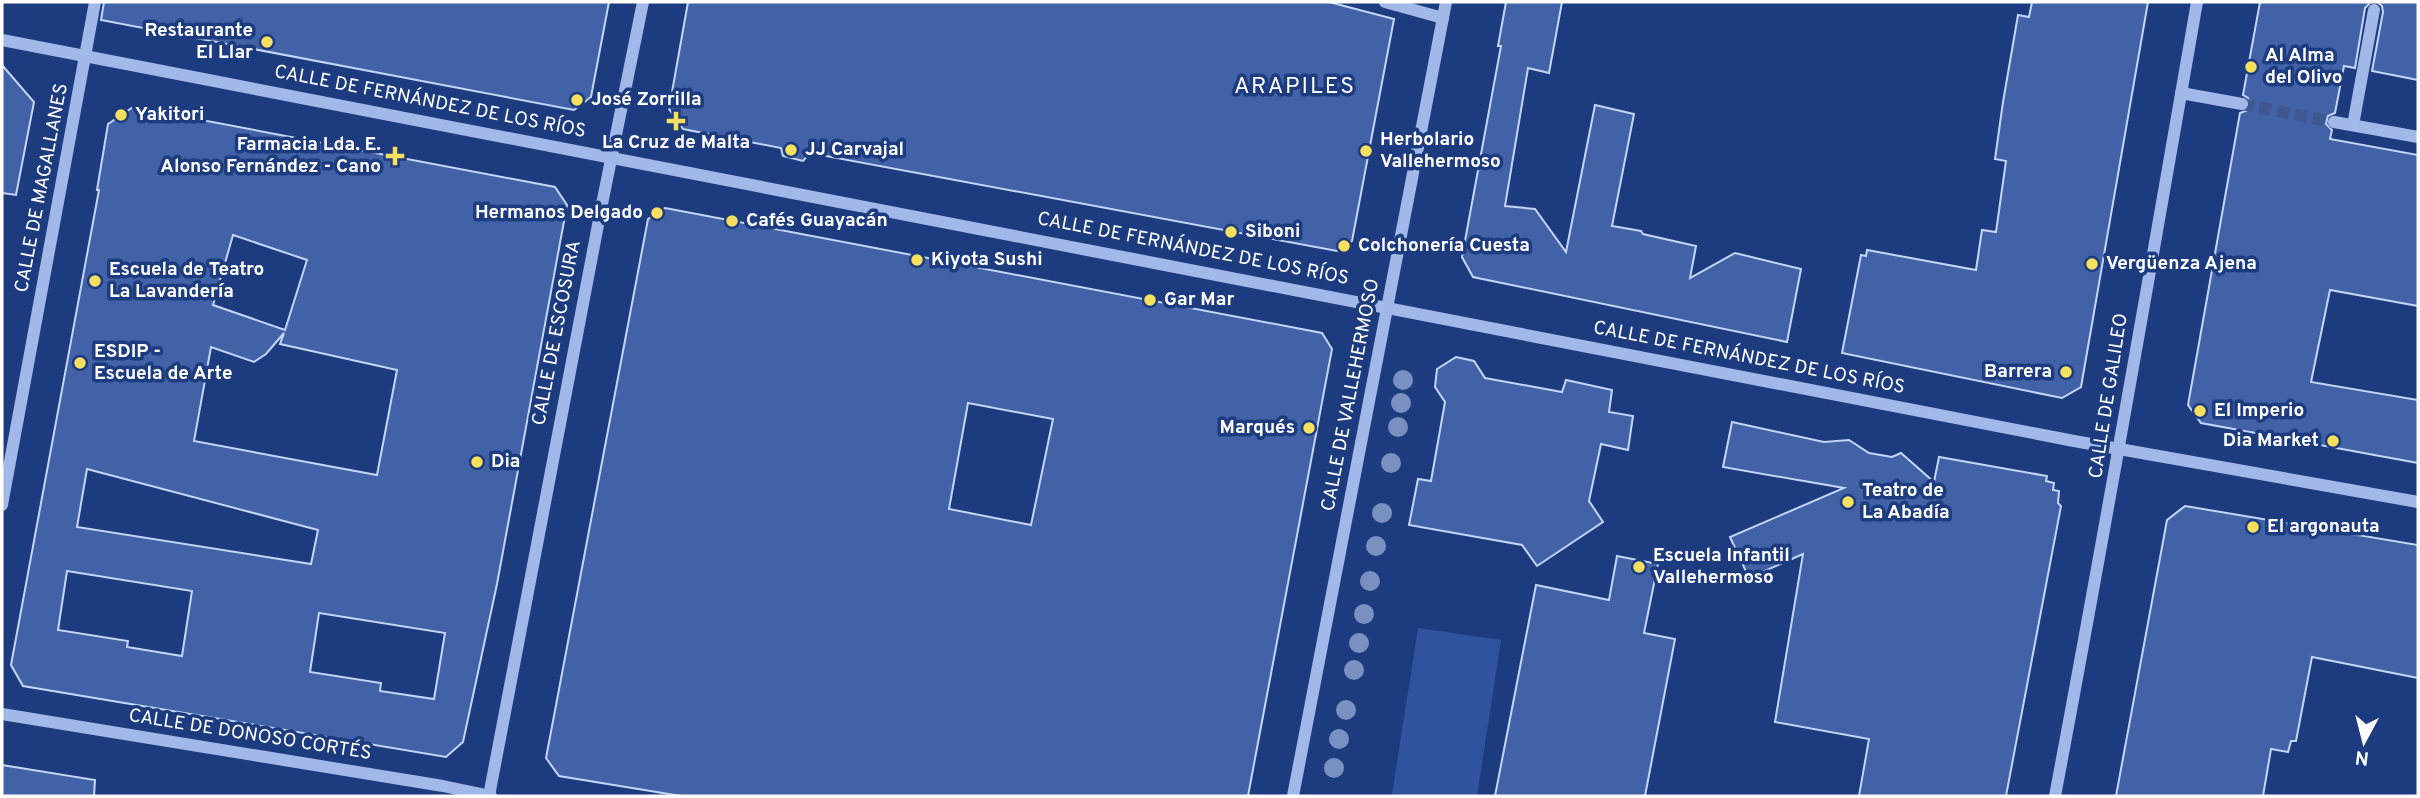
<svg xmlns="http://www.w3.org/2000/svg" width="2420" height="798" font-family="Overpass,sans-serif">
  <rect width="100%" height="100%" fill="#1d3b7f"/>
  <!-- green -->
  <polygon fill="#30539e" points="1418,628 1501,640 1477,796 1407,796 1392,794"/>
  <!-- building -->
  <g fill="#4162a7" stroke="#c5d5f7" stroke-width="2" fill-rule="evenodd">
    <polygon points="104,2 609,2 591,97 574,110 101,20"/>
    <polygon points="688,2 1329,2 1394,19 1352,241 1337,251 810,153 803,161 783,156 781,148 683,129 669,109"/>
    <polygon points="1506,2 1562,2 1549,73 1528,68 1505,206 1535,209 1566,252 1595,105 1634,114 1612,226 1641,231 1643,234 1696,246 1690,278 1735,253 1801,269 1787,342 1473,277 1462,257 1501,46 1498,46"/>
    <polygon points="2032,2 2148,2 2081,387 2062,398 1842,353 1861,255 1866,256 1867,250 1976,270 1982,230 1996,232 2006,161 1995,159 2003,102 2018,15 2029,17"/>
    <polygon points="2260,2 2371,2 2365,8 2355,68 2344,66 2335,113 2328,116 2326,124 2332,130 2330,139 2418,155 2418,306 2330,290 2311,382 2418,400 2418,463 2201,423 2188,405 2240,113 2248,110 2251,105 2248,98 2243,95"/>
    <polygon points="2377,2 2418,2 2418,80 2372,71 2383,12 2382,6"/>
    <polygon points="2,65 34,102 16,195 2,193"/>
    <path d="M 133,107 L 555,187 L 567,205 L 497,584 L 463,742 L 446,757 L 23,686 L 11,665 L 99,190 L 97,190 L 108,124 ZM 233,235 L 307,260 L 285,330 L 213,305 ZM 284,333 L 280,344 L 397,370 L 377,475 L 194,441 L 211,347 L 254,362 L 266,354 ZM 87,469 L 318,530 L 311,564 L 77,527 ZM 67,571 L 192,591 L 182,656 L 127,647 L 128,641 L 58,630 ZM 319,613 L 445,633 L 434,699 L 380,691 L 381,683 L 310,672 Z"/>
    <path d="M 665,208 L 1322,333 L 1332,349 L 1248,796 L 681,796 L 559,776 L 546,758 L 648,219 ZM 968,403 L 1053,419 L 1031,525 L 949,509 Z"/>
    <polygon points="1456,357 1474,361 1485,378 1562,392 1566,380 1612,390 1609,412 1633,416 1628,450 1601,444 1589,501 1603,522 1537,566 1522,545 1409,525 1418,479 1431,481 1445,402 1435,387 1437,369"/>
    <polygon points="1732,422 1824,442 1849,440 1869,453 1892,457 1901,453 1934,482 1939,457 2047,476 2046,481 2054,483 2053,490 2059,491 2058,503 2061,506 2006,796 1859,796 1869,739 1775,722 1803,554 1749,578 1730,537 1844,488 1723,467"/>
    <polygon points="2185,506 2418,545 2418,678 2312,657 2296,741 2291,741 2288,752 2271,749 2263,796 2116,796 2167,520"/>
    <polygon points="1617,556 1658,564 1644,633 1675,639 1645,796 1495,796 1536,585 1609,600"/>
    <polygon points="2,765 95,780 94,796 2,796"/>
  </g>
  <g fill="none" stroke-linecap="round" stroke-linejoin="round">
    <!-- minor-tunnel -->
    <polyline stroke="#3f5892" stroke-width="12" stroke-dasharray="12 6" stroke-linecap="butt" points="2242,104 2334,122"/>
    <!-- minor -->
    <g stroke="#a1b8e9" stroke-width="12">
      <polyline points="1385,2 1443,18"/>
      <polyline points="2,40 2074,441 2418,502"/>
      <polyline points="2181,93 2242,104"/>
      <polyline points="2334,122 2418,137"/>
      <polyline points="2353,125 2374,10"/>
      <polyline points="2,505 95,2"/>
      <polyline points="2,714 443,786 491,796"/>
      <polyline points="489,796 602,204 643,2"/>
      <polyline points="1293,796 1446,2"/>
      <path d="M 2055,796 C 2105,532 2151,267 2197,2"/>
    </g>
  </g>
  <!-- trees -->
  <g fill="#7990c1">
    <circle cx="1403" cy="380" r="10"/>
    <circle cx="1401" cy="403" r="10"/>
    <circle cx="1398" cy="427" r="10"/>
    <circle cx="1391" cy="463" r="10"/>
    <circle cx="1382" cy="513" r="10"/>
    <circle cx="1376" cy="546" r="10"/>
    <circle cx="1370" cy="581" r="10"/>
    <circle cx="1364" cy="614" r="10"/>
    <circle cx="1359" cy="643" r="10"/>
    <circle cx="1354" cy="670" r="10"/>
    <circle cx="1346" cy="710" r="10"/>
    <circle cx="1339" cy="739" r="10"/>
    <circle cx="1334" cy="768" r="10"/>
  </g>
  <!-- markers -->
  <g fill="#f8e05f" stroke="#1d3b7f" stroke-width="2.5">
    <circle cx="267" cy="42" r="7"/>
    <circle cx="2251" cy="67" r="7"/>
    <circle cx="577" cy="100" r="7"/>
    <circle cx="121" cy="115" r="7"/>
    <path d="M672.5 110.5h7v7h7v7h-7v7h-7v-7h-7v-7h7z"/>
    <circle cx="791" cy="150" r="7"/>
    <circle cx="1366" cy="151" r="7"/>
    <path d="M391.5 145.5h7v7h7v7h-7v7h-7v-7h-7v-7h7z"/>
    <circle cx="657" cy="213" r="7"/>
    <circle cx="732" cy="221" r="7"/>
    <circle cx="1231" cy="232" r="7"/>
    <circle cx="1344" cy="246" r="7"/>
    <circle cx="917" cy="260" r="7"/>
    <circle cx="2092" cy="264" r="7"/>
    <circle cx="95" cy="281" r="7"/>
    <circle cx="1150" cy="300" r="7"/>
    <circle cx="80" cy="363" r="7"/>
    <circle cx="2066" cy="372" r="7"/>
    <circle cx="2200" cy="411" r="7"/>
    <circle cx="1309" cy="428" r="7"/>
    <circle cx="2333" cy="441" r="7"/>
    <circle cx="477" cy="462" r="7"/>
    <circle cx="1848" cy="502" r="7"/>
    <circle cx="2253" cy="527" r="7"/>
    <circle cx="1639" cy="567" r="7"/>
  </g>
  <g text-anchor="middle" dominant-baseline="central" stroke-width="7" stroke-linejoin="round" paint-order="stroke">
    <!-- poi labels -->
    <g font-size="19" font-weight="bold" fill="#fff" stroke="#1d3b7f" text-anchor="start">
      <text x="253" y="31" text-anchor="end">Restaurante<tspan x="253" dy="22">El Llar</tspan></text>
      <text x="2265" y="56">Al Alma<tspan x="2265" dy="22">del Olivo</tspan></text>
      <text x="591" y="100">José Zorrilla</text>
      <text x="135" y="115">Yakitori</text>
      <text x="1380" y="140">Herbolario<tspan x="1380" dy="22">Vallehermoso</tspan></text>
      <text x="676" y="143" text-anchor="middle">La Cruz de Malta</text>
      <text x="381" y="145" text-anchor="end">Farmacia Lda. E.<tspan x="381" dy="22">Alonso Fernández - Cano</tspan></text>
      <text x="805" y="150">JJ Carvajal</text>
      <text x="643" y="213" text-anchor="end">Hermanos Delgado</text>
      <text x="746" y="221">Cafés Guayacán</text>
      <text x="1245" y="232">Siboni</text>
      <text x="1358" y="246">Colchonería Cuesta</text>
      <text x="931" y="260">Kiyota Sushi</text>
      <text x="2106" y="264">Vergüenza Ajena</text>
      <text x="109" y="270">Escuela de Teatro<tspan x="109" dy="22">La Lavandería</tspan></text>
      <text x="1164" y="300">Gar Mar</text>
      <text x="94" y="352">ESDIP -<tspan x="94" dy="22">Escuela de Arte</tspan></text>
      <text x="2052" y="372" text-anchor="end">Barrera</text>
      <text x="2214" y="411">El Imperio</text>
      <text x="1295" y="428" text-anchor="end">Marqués</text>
      <text x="2319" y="441" text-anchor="end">Dia Market</text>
      <text x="491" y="462">Dia</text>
      <text x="1862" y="491">Teatro de<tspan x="1862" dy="22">La Abadía</tspan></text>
      <text x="2267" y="527">El argonauta</text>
      <text x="1653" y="556">Escuela Infantil<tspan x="1653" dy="22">Vallehermoso</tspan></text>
    </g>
    <!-- street labels -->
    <g font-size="19" fill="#fff" stroke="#1d3b7f">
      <text transform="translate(430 102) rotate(11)">CALLE DE FERNÁNDEZ DE LOS RÍOS</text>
      <text transform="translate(42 188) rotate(-79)">CALLE DE MAGALLANES</text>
      <text transform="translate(1193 249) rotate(11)">CALLE DE FERNÁNDEZ DE LOS RÍOS</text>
      <text transform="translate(557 333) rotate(-79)">CALLE DE ESCOSURA</text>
      <text transform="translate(1749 358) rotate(11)">CALLE DE FERNÁNDEZ DE LOS RÍOS</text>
      <text transform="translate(1351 395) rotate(-79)">CALLE DE VALLEHERMOSO</text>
      <text transform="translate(2109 396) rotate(-81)">CALLE DE GALILEO</text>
      <text transform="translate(250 735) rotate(9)">CALLE DE DONOSO CORTÉS</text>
    </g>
    <!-- quarter labels -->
    <g font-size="23" letter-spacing="2" fill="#fff" stroke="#1d3b7f">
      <text x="1295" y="87">ARAPILES</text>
    </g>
  </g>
  <!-- border -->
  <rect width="2420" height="798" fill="none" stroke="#ffffff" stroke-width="7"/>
  <!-- north arrow -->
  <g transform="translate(2364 742) rotate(187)" stroke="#1d3b7f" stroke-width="5" paint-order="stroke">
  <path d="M0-5L12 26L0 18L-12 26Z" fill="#ffffff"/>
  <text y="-10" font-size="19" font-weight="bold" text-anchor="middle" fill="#ffffff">N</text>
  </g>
</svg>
